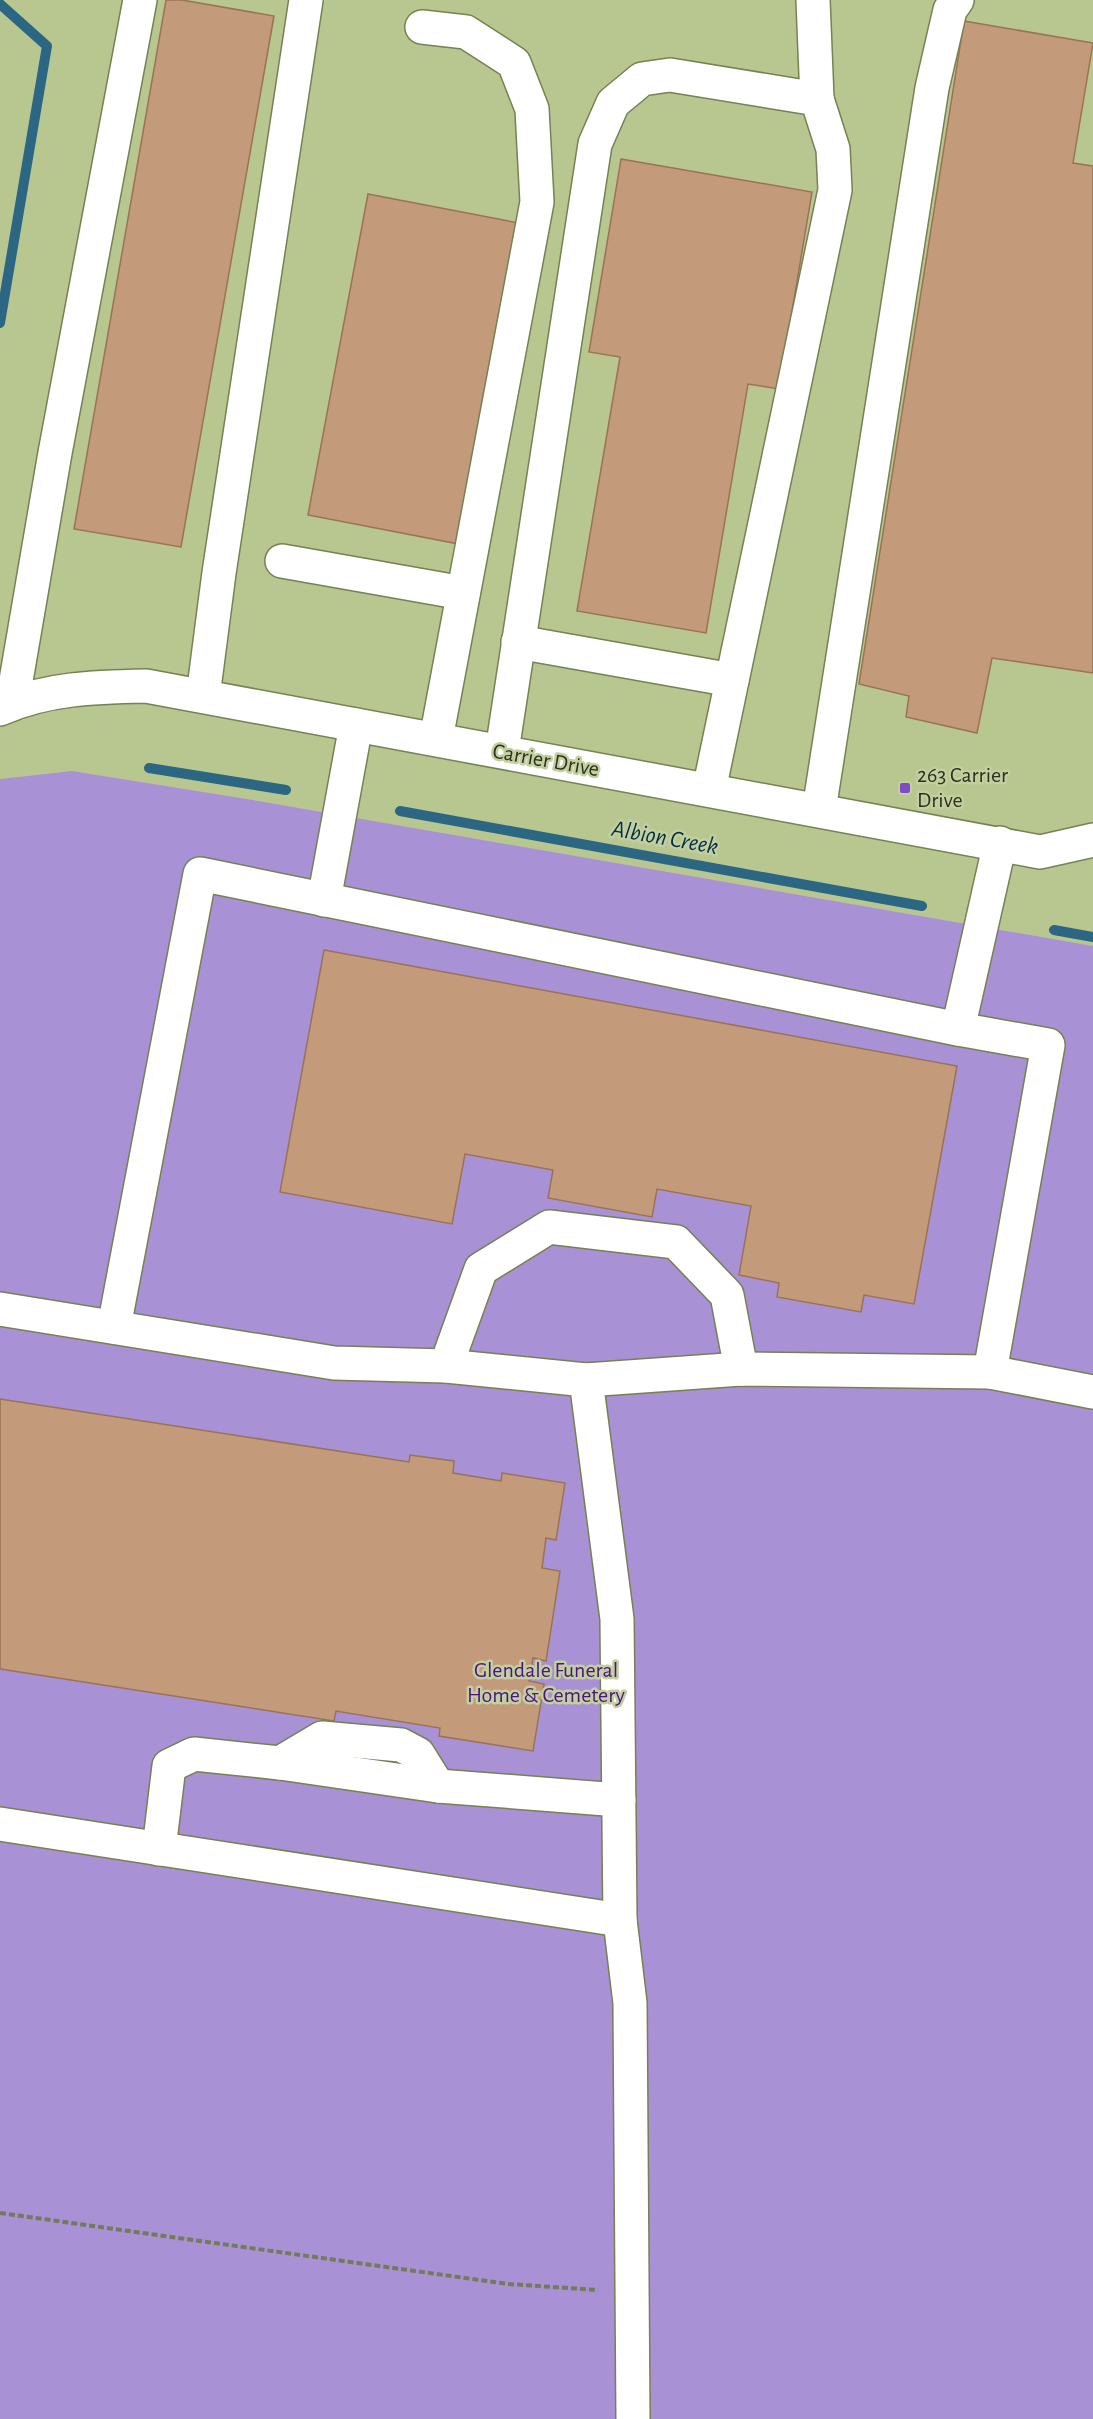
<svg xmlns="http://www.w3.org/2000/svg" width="1093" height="2419" font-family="'Alegreya Sans',sans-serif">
  <rect width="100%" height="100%" fill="#c3cf9f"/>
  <!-- built -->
  <polygon fill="#b8c68f" points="0,0 1093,0 1093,946 247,799 72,771 0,779"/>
  <!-- green -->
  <polygon fill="#a891d4" points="72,771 247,799 1093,946 1093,2419 0,2419 0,779"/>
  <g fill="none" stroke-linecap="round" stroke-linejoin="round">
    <!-- stream -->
    <g stroke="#2b6682" stroke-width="10">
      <polyline points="0,4 47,46 0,323"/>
      <polyline points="149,768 286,790"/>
      <polyline points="400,811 922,906"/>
      <polyline points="1054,930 1093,937"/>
    </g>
  </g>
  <!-- building -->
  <g fill="#c39a7a" stroke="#9a7355" stroke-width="1.5">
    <polygon points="166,0 182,0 274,16 181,547 74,529"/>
    <polygon points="964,21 1093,43 1073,163 1093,166 1093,673 992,658 977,733 906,717 909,696 859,684"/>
    <polygon points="621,159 812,192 779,389 748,384 706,633 577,611 620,357 589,352"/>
    <polygon points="368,194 524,224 464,545 308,515"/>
    <polygon points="324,950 957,1066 914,1304 864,1295 861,1312 777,1297 779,1283 739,1275 751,1206 657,1189 652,1217 548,1198 553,1170 465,1154 452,1224 280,1192"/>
    <polygon points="0,1399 409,1462 410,1455 454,1461 453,1473 501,1481 502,1473 565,1483 556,1540 546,1538 542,1568 560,1571 546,1661 533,1658 529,1681 544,1684 533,1751 439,1736 440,1728 336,1711 334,1721 0,1669"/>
  </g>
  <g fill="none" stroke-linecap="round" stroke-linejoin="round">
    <!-- minor casing -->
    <g stroke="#768154" stroke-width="36">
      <g id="minor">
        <polyline points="813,0 817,99"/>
        <polyline points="422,27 466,32 514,63 532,109 537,202 436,739"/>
        <polyline points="282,561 463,593"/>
        <polyline points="518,642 732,680"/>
        <polyline points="203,696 219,573 306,0"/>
        <polyline points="12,704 55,453 140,0"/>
        <path d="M 0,709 C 46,688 96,687 146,686 L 1040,852 L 1093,840"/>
        <polyline points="502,751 595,144 613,103 642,79 670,75 817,99 833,149 835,190 709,790"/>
        <polyline points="819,810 932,88 950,10 957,0"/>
        <polyline points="324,900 356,725"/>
        <polyline points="0,1309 334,1363 446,1366 586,1380 741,1369 990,1372 1093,1392"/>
        <polyline points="114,1327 200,874 958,1029"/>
        <polyline points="446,1366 481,1269 549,1227 676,1242 727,1295 741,1369"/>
        <polyline points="990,1372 1048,1045 958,1029 1000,843"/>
        <polyline points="586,1380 617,1619 620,1920 630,2003 633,2419"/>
        <polyline points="280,1763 322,1738 401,1745 418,1754 438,1786"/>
        <polyline points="0,1824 620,1920"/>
        <polyline points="159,1849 169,1766 194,1754 280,1763 438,1786 619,1800"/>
      </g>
    </g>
    <!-- path -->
    <polyline stroke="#727b5a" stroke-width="4" stroke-dasharray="6 3" stroke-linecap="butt" points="0,2213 508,2284 598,2290"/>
    <!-- minor -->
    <use href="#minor" stroke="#fff" stroke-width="33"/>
  </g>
  <!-- markers -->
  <rect fill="#7e4cc4" stroke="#c3cf9f" stroke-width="2" x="899" y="782" width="12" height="12" rx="3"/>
  <g text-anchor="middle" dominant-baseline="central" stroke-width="5" stroke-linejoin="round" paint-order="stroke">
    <!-- street labels -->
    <g font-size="22" fill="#2d321f" stroke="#c3cf9f">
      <text transform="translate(546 760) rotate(10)">Carrier Drive</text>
    </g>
    <!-- poi labels -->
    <g font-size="22" fill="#2d321f" stroke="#c3cf9f" text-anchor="start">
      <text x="917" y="775">263 Carrier<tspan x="917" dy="25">Drive</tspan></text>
    </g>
    <!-- park labels -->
    <g font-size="22" fill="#4a1482" stroke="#c3cf9f">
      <text x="546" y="1670">Glendale Funeral<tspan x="546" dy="25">Home &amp; Cemetery</tspan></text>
    </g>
    <!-- water labels -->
    <g font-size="24" font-style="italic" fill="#002f49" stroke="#c3cf9f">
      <text transform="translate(665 838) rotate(10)">Albion Creek</text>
    </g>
  </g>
</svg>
